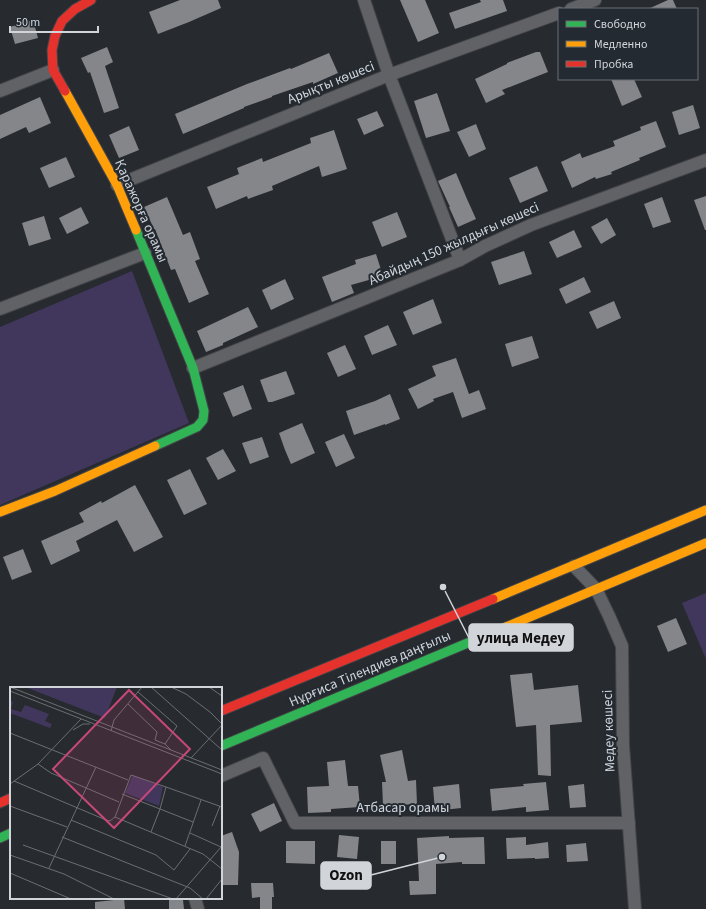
<svg xmlns="http://www.w3.org/2000/svg" width="706" height="909" font-family="'Source Sans 3',sans-serif">
  <rect width="100%" height="100%" fill="#272a2e"/>
  <!-- green -->
  <g fill="#41375c">
    <polygon points="132,271 189,423 0,505 0,327"/>
    <polygon points="706,593 706,659 682,603"/>
  </g>
  <!-- building -->
  <g fill="#84868a">
    <polygon points="180,0 218,0 221,8 189,22 158,34 149,12"/>
    <polygon points="400,0 425,0 439,33 418,42"/>
    <polygon points="480,0 503,0 507,11 455,29 449,13 481,2"/>
    <polygon points="668,0 673,0 677,9 648,9"/>
    <polygon points="33,20 38,38 15,44 10,27"/>
    <polygon points="107,47 113,62 105,66 119,108 104,113 90,72 88,73 81,58"/>
    <polygon points="536,52 540,52 548,72 502,90 505,94 486,103 475,79 507,64 507,63"/>
    <polygon points="329,53 338,73 313,84 313,82 272,96 272,97 244,107 244,108 183,134 175,114 247,84 274,74 290,68 291,69"/>
    <polygon points="611,79 634,79 642,97 622,106"/>
    <polygon points="437,93 450,131 426,138 414,101"/>
    <polygon points="40,97 51,123 29,133 26,127 0,139 0,115"/>
    <polygon points="693,105 700,128 679,135 672,112"/>
    <polygon points="377,111 384,126 364,135 357,119"/>
    <polygon points="656,121 666,147 639,158 640,160 611,172 612,174 596,179 595,177 572,188 561,162 580,153 582,158 615,146 613,141 641,130 640,127"/>
    <polygon points="476,124 486,149 469,157 457,132"/>
    <polygon points="129,126 139,150 119,158 109,135"/>
    <polygon points="334,130 347,169 322,177 319,166 272,186 273,190 248,199 247,196 216,209 207,187 239,174 237,168 262,158 263,162 311,143 310,138"/>
    <polygon points="66,157 75,177 49,188 40,168"/>
    <polygon points="537,166 548,191 520,203 509,178"/>
    <polygon points="456,173 467,199 476,219 458,227 449,207 450,207 438,181"/>
    <polygon points="706,196 706,230 705,230 694,200"/>
    <polygon points="167,197 183,235 190,232 200,259 195,261 209,294 189,303 175,269 171,270 155,229 154,229 144,207"/>
    <polygon points="662,197 671,222 653,228 644,204"/>
    <polygon points="81,207 89,223 67,234 59,218"/>
    <polygon points="397,212 407,237 382,247 372,222"/>
    <polygon points="44,216 51,239 29,246 22,223"/>
    <polygon points="607,218 616,235 601,244 591,227"/>
    <polygon points="574,230 582,247 557,258 549,242"/>
    <polygon points="524,251 532,274 499,285 491,262"/>
    <polygon points="376,254 383,276 351,285 354,293 332,302 322,277 356,264 355,260"/>
    <polygon points="584,277 591,292 566,304 559,289"/>
    <polygon points="285,279 294,299 271,310 262,290"/>
    <polygon points="433,299 442,323 413,335 403,312"/>
    <polygon points="614,301 621,318 597,329 589,312"/>
    <polygon points="248,307 258,327 223,343 223,345 206,352 197,331"/>
    <polygon points="388,325 397,345 372,355 364,336"/>
    <polygon points="532,336 539,358 512,367 505,344"/>
    <polygon points="345,345 356,369 338,377 327,353"/>
    <polygon points="456,358 469,394 479,390 486,409 462,418 453,392 433,399 434,401 418,409 408,389 436,376 432,366"/>
    <polygon points="286,371 295,394 272,402 268,402 260,380"/>
    <polygon points="243,385 252,409 233,417 223,393"/>
    <polygon points="390,394 400,419 385,425 385,424 354,435 346,411 375,401"/>
    <polygon points="302,423 315,453 291,464 285,450 279,433"/>
    <polygon points="344,434 355,458 336,467 325,442"/>
    <polygon points="262,437 269,457 250,464 242,443"/>
    <polygon points="223,449 236,471 218,480 206,458"/>
    <polygon points="190,469 207,504 184,515 167,480"/>
    <polygon points="135,485 163,537 134,552 117,520 76,541 80,551 51,565 41,541 84,522 79,513 101,501 102,503"/>
    <polygon points="23,549 32,572 12,580 3,557"/>
    <polygon points="676,618 687,644 668,652 657,626"/>
    <polygon points="532,673 534,690 578,685 582,722 550,725 551,776 538,775 536,725 516,727 510,675"/>
    <polygon points="402,750 408,781 416,780 417,804 383,806 382,782 386,782 380,755"/>
    <polygon points="345,760 348,786 358,786 360,807 331,809 331,812 308,813 307,787 329,786 327,762"/>
    <polygon points="546,782 549,810 526,812 526,807 492,811 490,789 524,786 523,784"/>
    <polygon points="459,784 461,808 435,811 433,787"/>
    <polygon points="584,784 586,807 570,808 568,786"/>
    <polygon points="274,803 282,821 260,832 251,814"/>
    <polygon points="232,832 239,852 238,885 221,885 221,836"/>
    <polygon points="339,835 359,837 357,859 337,857"/>
    <polygon points="449,836 449,838 484,837 485,864 462,864 462,862 436,864 436,894 410,895 409,881 419,881 417,838"/>
    <polygon points="526,837 526,845 548,842 549,858 535,859 535,858 507,859 506,838"/>
    <polygon points="286,841 315,841 315,864 286,863"/>
    <rect x="381" y="841" width="15" height="23"/>
    <polygon points="586,843 588,861 567,862 566,845"/>
    <polygon points="251,883 273,883 274,897 272,897 272,909 260,909 260,897 252,898"/>
    <polygon points="114,898 124,898 125,909 95,909 95,902 114,900"/>
    <polygon points="169,900 183,900 184,909 169,909"/>
  </g>
  <g fill="none" stroke-linecap="round" stroke-linejoin="round">
    <!-- street casing -->
    <g stroke="#434549" stroke-width="14">
      <g id="street">
        <polyline points="364,0 389,75 460,260"/>
        <polyline points="571,9 595,0"/>
        <polyline points="0,91 53,70"/>
        <polyline points="117,185 389,75 559,13"/>
        <polyline points="0,309 145,253"/>
        <polyline points="193,368 460,260 485,246 531,225 706,160"/>
        <polyline points="574,566 596,589 609,616 622,646 623,745 635,909"/>
        <polyline points="221,776 263,758 295,823 629,823"/>
        <polyline points="195,898 198,909"/>
      </g>
    </g>
    <!-- fast casing -->
    <g stroke="#434549" stroke-width="11">
      <g id="fast">
        <polyline points="136,230 193,368 204,411 203,420 197,427 155,446"/>
        <polyline points="221,746 506,627"/>
        <polyline points="0,838 11,833"/>
      </g>
    </g>
    <!-- slow casing -->
    <g stroke="#434549" stroke-width="11">
      <g id="slow">
        <polyline points="65,91 117,185 136,230"/>
        <polyline points="0,512 55,491 155,446"/>
        <polyline points="493,599 706,510"/>
        <polyline points="506,627 706,543"/>
      </g>
    </g>
    <!-- jam casing -->
    <g stroke="#434549" stroke-width="11">
      <g id="jam">
        <polyline points="65,91 53,70 52,50 55,36 62,21 75,9 91,0"/>
        <polyline points="221,711 493,599"/>
        <polyline points="0,803 11,798"/>
      </g>
    </g>
    <!-- street -->
    <use href="#street" stroke="#606265" stroke-width="12"/>
    <!-- fast -->
    <use href="#fast" stroke="#30b455" stroke-width="9"/>
    <!-- slow -->
    <use href="#slow" stroke="#ff9f0a" stroke-width="9"/>
    <!-- jam -->
    <use href="#jam" stroke="#e5322d" stroke-width="9"/>
  </g>
  <g text-anchor="middle" dominant-baseline="central" stroke-width="4" stroke-linejoin="round" paint-order="stroke">
    <!-- street labels -->
    <g font-size="14" fill="#d1d5da" stroke="#242a31">
      <text transform="translate(331 83) rotate(-22)">Арықты көшесі</text>
      <text transform="translate(141 211) rotate(66)">Қаражорға орамы</text>
      <text transform="translate(454 244) rotate(-24)">Абайдың 150 жылдығы көшесі</text>
      <text transform="translate(370 669) rotate(-23)">Нұрғиса Тілендиев даңғылы</text>
      <text transform="translate(609 731) rotate(-92)">Медеу көшесі</text>
      <text x="403" y="808">Атбасар орамы</text>
    </g>
  </g>
  <!-- overview -->
  <g transform="translate(10 687)">
    <rect width="212" height="212" fill="#272a2e"/>
    <path d="M 15,0 L 107,0 L 95,31 ZM 0,13 L 3,15 L 1,22 L 11,25 L 15,18 L 39,27 L 35,34 L 42,37 L 40,41 L 0,26 ZM 123,88 L 153,100 L 149,119 L 115,106 Z" fill="#41375c"/>
    <path fill="none" stroke="#6b6e73" stroke-width="1" d="M 0,0 L 212,83M 141,0 L 212,63M 161,0 L 176,7 L 200,25 L 212,37M 199,0 L 212,9M 0,4 L 212,87M 128,5 L 167,39 L 155,57 L 161,63M 118,17 L 147,45 L 145,53 L 155,57M 63,43 L 73,37 L 80,37M 101,44 L 104,33 L 132,0M 0,46 L 118,93M 181,71 L 212,38M 28,77 L 41,86 L 109,115M 4,94 L 96,133 L 100,134 L 105,130M 0,97 L 28,77 L 71,32M 112,107 L 183,135M 0,119 L 57,140M 150,122 L 156,100 L 212,120M 105,130 L 193,167 L 212,182M 105,130 L 121,88 L 156,100M 61,133 L 146,168 L 164,183 L 180,162M 202,139 L 210,119M 141,145 L 150,122M 180,146 L 211,160M 52,150 L 180,201 L 193,212M 13,158 L 163,212M 175,159 L 191,113M 0,168 L 54,187 L 104,212M 39,181 L 86,80M 0,186 L 61,212M 0,197 L 0,212M 166,212 L 212,159M 196,212 L 212,192"/>
    <path fill="#c6477b" fill-opacity="0.15" stroke="#c6477b" stroke-width="2" d="M 119,3 L 180,62 L 104,141 L 43,82 Z"/>
    <rect width="212" height="212" fill="none" stroke="#d1d5da" stroke-width="2"/>
  </g>
  <!-- callouts -->
  <path fill="none" stroke="#d1d5da" stroke-width="1.5" d="M443 587L469 638M442 857L371 875"/>
  <g fill="#d1d5da" stroke="#242a31" stroke-width="1.5">
    <circle cx="443" cy="587" r="4"/>
    <circle cx="442" cy="857" r="4"/>
  </g>
  <g fill="#d1d5da" stroke="#d1d5da" stroke-width="1.5">
    <rect x="469" y="624" width="104" height="27" rx="4"/>
    <rect x="321" y="862" width="50" height="27" rx="4"/>
  </g>
  <g font-size="15" text-anchor="middle" font-weight="bold" fill="#111">
    <text x="521" y="643">улица Медеу</text>
    <text x="346" y="880">Ozon</text>
  </g>
  <!-- legend -->
  <rect x="558" y="8" width="140" height="72" fill="#242a31" stroke="#696e75"/>
  <rect x="566" y="21" width="20" height="6" fill="#30b455" stroke="#696e75"/>
  <text x="594" y="28" font-size="12" fill="#d1d5da">Свободно</text>
  <rect x="566" y="41" width="20" height="6" fill="#ff9f0a" stroke="#696e75"/>
  <text x="594" y="48" font-size="12" fill="#d1d5da">Медленно</text>
  <rect x="566" y="61" width="20" height="6" fill="#e5322d" stroke="#696e75"/>
  <text x="594" y="68" font-size="12" fill="#d1d5da">Пробка</text>
  <!-- scale -->
  <path d="M10 26v6h88v-6" fill="none" stroke="#d1d5da" stroke-width="2"/>
  <text x="16" y="26" font-size="12" fill="#d1d5da" stroke="#242a31" stroke-width="3" paint-order="stroke">50 m</text>
</svg>
